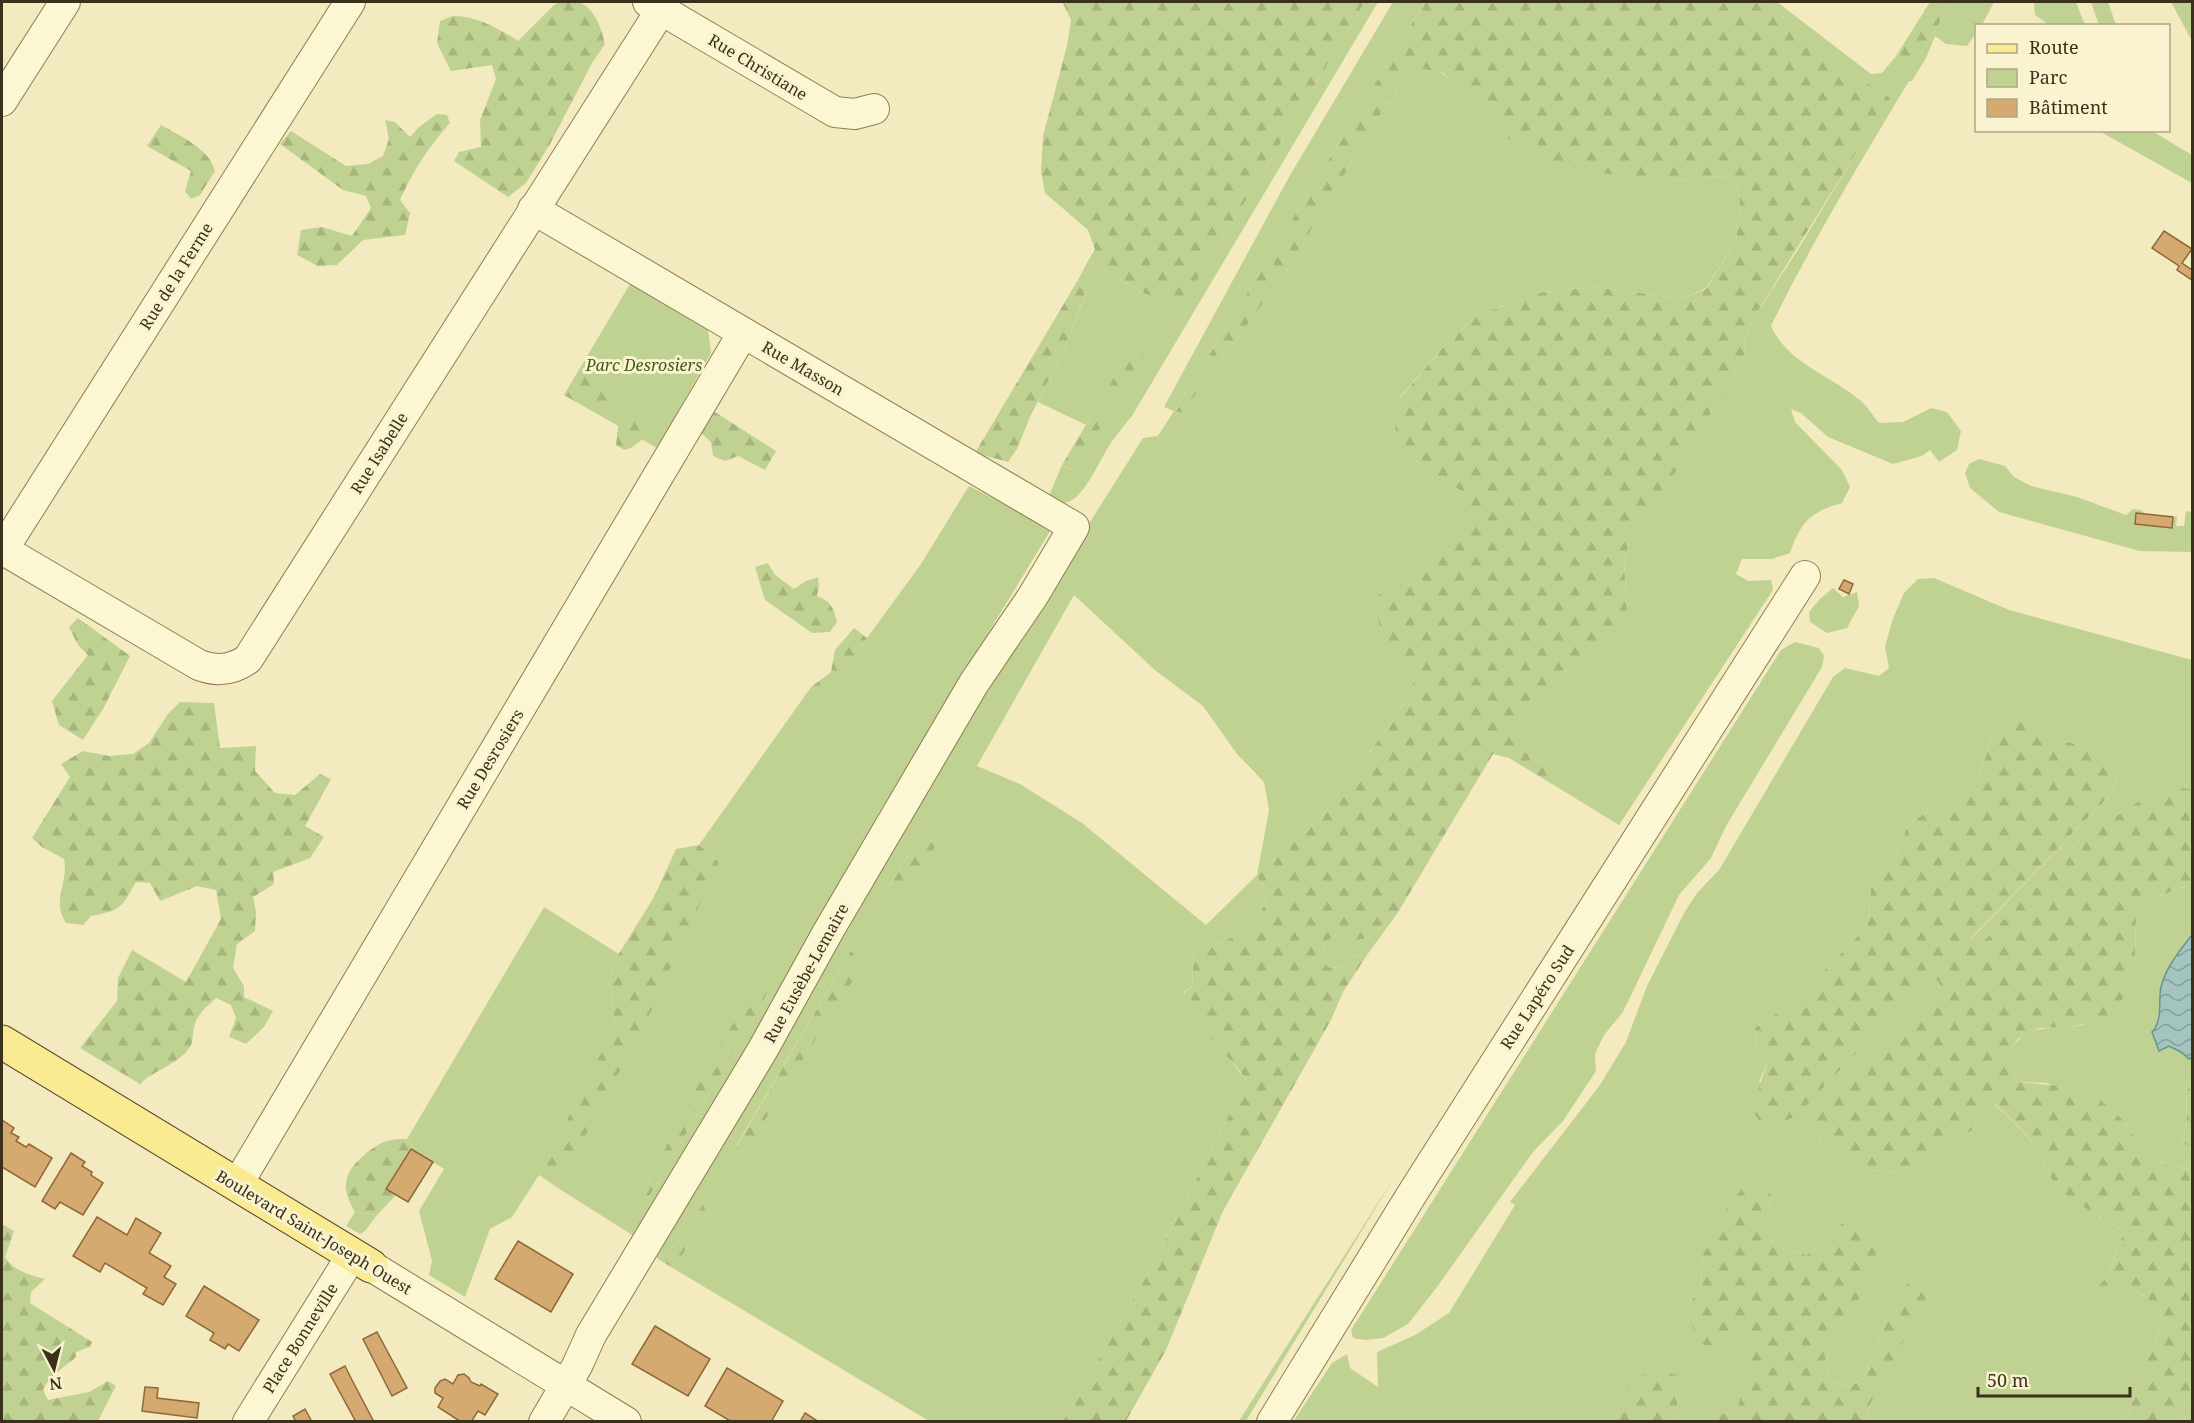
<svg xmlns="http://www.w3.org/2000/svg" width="2194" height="1423" font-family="'Noto Serif',serif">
  <defs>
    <pattern id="forest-firs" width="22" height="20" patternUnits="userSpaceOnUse" patternTransform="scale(1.5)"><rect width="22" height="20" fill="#c0d292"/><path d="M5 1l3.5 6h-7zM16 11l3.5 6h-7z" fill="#a6b57d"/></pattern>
    <pattern id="water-waves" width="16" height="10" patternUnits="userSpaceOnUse" patternTransform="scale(1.5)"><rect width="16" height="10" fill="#a3c4bf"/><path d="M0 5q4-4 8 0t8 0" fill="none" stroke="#86a09a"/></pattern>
  </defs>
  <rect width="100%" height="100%" fill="#f3ebbf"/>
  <!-- green -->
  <g fill="#c0d292" fill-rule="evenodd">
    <path d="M 1365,2 L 1378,2 L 1132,416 C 1124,426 1116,435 1109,446 C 1100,459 1080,509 1060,502 C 1055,500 1052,498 1050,493 L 1062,465 L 1074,471 L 1131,350 L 1086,425 L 1038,402 L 1062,355 L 1087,291 L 1078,280 L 1088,261 L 1144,293 L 1201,275 Z"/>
    <path d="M 1393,2 L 1425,2 L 1175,411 L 1182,413 L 1284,275 L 1400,82 L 1423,68 L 1441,72 L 1463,92 L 1657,182 L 1724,176 L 1738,185 L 1740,204 L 1736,241 L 1706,288 L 1683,299 L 1597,287 L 1543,292 L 1476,316 L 1443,347 L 1400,397 L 1403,452 L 1464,493 L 1464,526 L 1438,548 L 1404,659 L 1415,677 L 1411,691 L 1391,723 L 1320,819 L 1257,875 L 1267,899 L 1259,916 L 1238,935 L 1194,953 L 1192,986 L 1183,993 L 1236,1068 L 1247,1080 L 1152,1266 L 1063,1421 L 929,1421 L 676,1270 L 688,1243 L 710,1208 L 705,1202 L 681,1239 L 658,1259 L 652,1253 L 938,763 L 1143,438 L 1158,436 L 1174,411 L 1164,407 L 1289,177 ZM 1074,595 L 1156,671 L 1203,706 L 1237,754 L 1264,782 L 1269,810 L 1257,875 L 1206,925 L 1082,823 L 1020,784 L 977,766 ZM 919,838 L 935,846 L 904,897 L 889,887 ZM 857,941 L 872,948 L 744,1153 L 736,1146 Z"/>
    <path d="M 1764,2 L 1777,2 L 1871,74 L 1882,73 L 1896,56 L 1913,67 L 1952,2 L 1994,2 L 1982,25 L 1976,26 L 1976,33 L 1967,46 L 1946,44 L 1935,36 L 1926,58 L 1912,81 L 1909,81 C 1861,161 1812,242 1771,326 C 1788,364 1832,376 1861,401 C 1868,407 1873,416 1879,423 L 1903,422 L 1931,408 L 1947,412 L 1961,431 L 1957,450 L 1939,462 L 1930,450 L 1922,456 L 1893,464 L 1828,437 L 1801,413 L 1791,409 L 1795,422 L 1842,470 L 1850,487 L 1842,503 C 1810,512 1801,522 1790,553 L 1772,559 L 1742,559 L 1736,574 L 1748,581 L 1771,580 L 1773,590 L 1619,825 L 1552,784 L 1559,772 L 1520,750 L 1519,725 L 1557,675 L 1593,657 L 1627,609 L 1624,564 L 1629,543 L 1658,501 L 1731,380 L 1745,353 L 1744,340 L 1753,319 L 1797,251 L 1889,98 L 1857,76 Z"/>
    <polygon points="2034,2 2076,2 2085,25 2049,25 2035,15"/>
    <polygon points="2091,2 2108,2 2116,25 2099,25"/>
    <polygon points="2171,2 2192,2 2192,41"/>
    <polygon points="2099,131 2152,131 2192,155 2192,183"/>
    <polygon points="630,284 708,330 711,353 657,448 564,395"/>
    <polygon points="1979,459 2005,466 2014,477 2031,486 2077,497 2126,515 2133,509 2141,510 2145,514 2136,514 2135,524 2172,527 2173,517 2177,516 2176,526 2184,526 2186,511 2191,512 2192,516 2192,552 2140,551 1999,512 1970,488 1965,473 1969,464"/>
    <path d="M 969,486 L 1052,528 L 879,813 L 640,1240 L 558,1188 L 719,862 L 699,845 L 811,687 L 823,694 L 843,680 L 867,638 L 921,564 ZM 769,989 L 759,1009 L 644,1205 L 649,1180 Z"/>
    <path d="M 1934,578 L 2009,610 L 2192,660 L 2192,789 L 2182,788 L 2080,840 L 1979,947 L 1970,940 L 2112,793 L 2118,776 L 2087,747 L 2060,740 L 2035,724 L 1993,727 L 1988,751 L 1977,781 L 1957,803 L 1926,812 L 1907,827 L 1897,855 L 1871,886 L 1869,920 L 1857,937 L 1792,1003 L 1755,1028 L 1756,1046 L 1767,1063 L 1759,1083 L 1920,986 L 1937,980 L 1941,987 L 1818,1135 L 1830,1154 L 1868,1170 L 1900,1172 L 1972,1130 L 1994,1104 C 2009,1117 2025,1131 2036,1148 C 2043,1159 2047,1174 2056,1185 C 2071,1203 2105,1217 2124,1232 L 2108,1276 L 2096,1288 L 2133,1290 L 2153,1301 L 2162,1317 L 2155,1346 L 2143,1365 L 2126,1421 L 1864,1421 L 1872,1400 L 1888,1314 L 1864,1378 L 1849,1387 L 1830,1381 L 1825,1359 L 1869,1276 L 1843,1222 L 1822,1244 L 1807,1255 L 1777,1247 L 1764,1227 L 1772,1196 L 1703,1255 L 1701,1286 L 1687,1308 L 1725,1347 L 1749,1331 L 1756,1344 L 1744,1379 L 1738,1409 L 1708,1419 L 1707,1421 L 1672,1421 L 1682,1389 L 1623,1398 L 1615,1421 L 1293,1422 L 1332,1363 L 1347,1354 L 1350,1368 L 1378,1387 L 1377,1352 L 1415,1335 L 1449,1313 L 1515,1205 L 1510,1202 L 1600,1085 L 1626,1042 L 1647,986 L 1684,913 L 1697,893 L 1719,870 L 1833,677 L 1845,668 L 1879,676 L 1889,668 L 1885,647 L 1892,621 L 1904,593 L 1918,579 Z"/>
    <polygon points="1833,588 1843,597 1857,592 1859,606 1847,628 1827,633 1810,622 1809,612 1820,599"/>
    <polygon points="1795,642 1819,648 1824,656 1822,667 1726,826 1711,858 1679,895 1623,1012 1604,1035 1595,1054 1596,1071 1563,1121 1533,1152 1437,1287 1408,1324 1383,1338 1365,1340 1353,1338 1351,1330 1781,650"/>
    <path d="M 2192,884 L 2192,935 L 2174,957 L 2161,986 L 2157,1027 L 2169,1046 L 2181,1052 L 2189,1059 L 2192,1057 L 2192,1083 L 2186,1092 L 2187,1117 L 2182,1142 L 2192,1149 L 2192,1162 L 2189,1169 L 2166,1165 L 2142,1147 L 2124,1121 L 2047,1083 L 2018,1082 L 2005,1056 C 2027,1027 2032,1029 2067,1027 C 2077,1027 2086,1023 2096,1021 L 2135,964 L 2136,914 L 2154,898 Z"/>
    <polygon points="544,907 619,954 615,960 609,981 615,1026 605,1049 539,1175 512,1217 490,1229 465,1297 429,1275 432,1261 419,1211 444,1169 411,1149 413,1144 407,1139"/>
    <polygon points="1397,914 1367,955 1352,956 1340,968 1328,967 1322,955 1327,941 1339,933 1356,940 1368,938"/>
    <polygon points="1397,1173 1246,1421 1239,1421"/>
    <polygon points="355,1212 377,1215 365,1231 360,1234 346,1226"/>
    <polygon points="2192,1386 2192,1421 2175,1421"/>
  </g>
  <!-- forest -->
  <g fill="url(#forest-firs)">
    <path d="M 561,2 C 567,1 575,0 581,3 C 595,9 602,30 605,44 L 592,63 L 550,144 L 526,183 L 508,197 L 454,161 L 459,152 L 481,147 L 480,120 L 496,79 L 492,65 L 451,71 L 437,43 L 440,21 C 444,20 450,16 454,16 C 474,15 502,30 518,41 L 555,4 Z"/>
    <polygon points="1060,2 1365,2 1201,275 1176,305 1144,293 1088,261 1095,249 1088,230 1045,193 1041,172 1043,136 1067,46 1071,20 1063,3"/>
    <path d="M 1425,2 L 1764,2 L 1857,76 L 1890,98 L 1753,319 L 1744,340 L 1745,353 L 1731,380 L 1658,501 L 1629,543 L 1624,564 L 1627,609 L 1615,636 L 1593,657 L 1557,675 L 1520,725 L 1521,750 L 1559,772 L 1552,784 L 1509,758 L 1493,754 L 1397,914 L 1368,938 L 1356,940 L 1339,933 L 1327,941 L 1322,955 L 1328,967 L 1340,968 L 1352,956 L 1367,955 L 1343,992 L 1331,1020 L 1223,1211 L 1166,1350 L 1126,1421 L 1063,1421 L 1152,1266 L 1247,1080 L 1205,1030 L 1183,994 L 1192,986 L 1194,953 L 1238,935 L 1259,916 L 1267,899 L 1257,875 L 1320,819 L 1391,723 L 1411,691 L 1415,677 C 1404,658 1381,637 1377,615 C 1376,609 1378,602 1378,596 L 1464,526 L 1464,493 L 1403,452 L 1395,429 L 1400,398 L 1443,347 L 1476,316 L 1543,292 L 1597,287 L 1683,299 L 1706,289 L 1736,241 L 1740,204 L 1738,185 L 1724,176 L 1657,182 L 1560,166 L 1509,139 L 1442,72 L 1423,69 L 1400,82 L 1284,275 L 1182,413 L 1175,411 Z"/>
    <polygon points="1930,2 1952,2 1913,67 1896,56"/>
    <path d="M 437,114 L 447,115 L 450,123 C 429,146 413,171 400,200 L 410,213 L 405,235 L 363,240 L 337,265 L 318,266 L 297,255 L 301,230 L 322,227 L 352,236 L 371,208 L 366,196 L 343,190 L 280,144 L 291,131 L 346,166 L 368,164 L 383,156 L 389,139 L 385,120 L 395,122 L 410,137 L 419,127 Z"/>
    <path d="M 161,125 C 180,136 210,149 215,171 L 200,195 L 191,199 L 185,191 L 191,171 L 147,146 Z"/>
    <polygon points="1078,280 1087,290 1062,355 1030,417 1017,449 1008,462 975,453"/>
    <polygon points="1131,349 1143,353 1075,471 1062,465"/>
    <polygon points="588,356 603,362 590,386 606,394 618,406 610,421 564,395"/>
    <polygon points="715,412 776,451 765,470 738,456 725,461 713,456 711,442 701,433"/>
    <path d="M 646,417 L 651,429 C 644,438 635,448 624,450 L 616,445 L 618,426 Z"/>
    <path d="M 768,563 L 775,575 L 794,589 L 806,581 L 818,577 L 819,586 L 817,596 C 830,600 834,609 837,622 L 830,632 L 812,633 L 765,600 L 755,567 Z"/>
    <polygon points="78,618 130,656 103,709 83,740 59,725 52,701 88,655 78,645 69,627"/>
    <polygon points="854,628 867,638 843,680 823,695 811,687 831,672 835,650"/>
    <path d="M 180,702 L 214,703 L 220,748 L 256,746 L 255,771 L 275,793 L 295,795 L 320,774 L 331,779 L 305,826 L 324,837 L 310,858 L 273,872 L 274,884 L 253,897 L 256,912 L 255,931 L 237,944 L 233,968 L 244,986 L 244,997 L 273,1011 L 264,1027 L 246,1044 L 229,1037 L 236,1018 L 231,1005 L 216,998 C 208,1006 198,1013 195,1024 C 192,1031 194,1041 190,1047 C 179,1064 154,1070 140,1084 L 80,1048 L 117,1001 L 118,978 L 132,950 L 186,982 L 221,919 L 216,890 L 197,886 L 160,901 L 150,883 L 136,882 C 121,908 122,910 91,916 L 83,925 L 66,923 C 51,900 69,883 64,859 L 42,847 L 32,838 L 70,777 L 61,764 L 83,751 L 109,756 L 133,754 L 149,743 L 168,714 Z"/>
    <path d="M 2009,721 L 2035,724 L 2060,740 L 2087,747 L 2109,759 L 2118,776 L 2112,793 L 1970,939 L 1979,946 L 2080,840 L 2152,793 L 2182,788 L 2192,789 L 2192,884 L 2154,898 L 2136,914 L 2135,964 L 2119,1009 L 2096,1021 L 2070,1027 L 2039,1028 L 2018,1039 L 2005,1056 L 2018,1082 L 2072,1087 L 2098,1098 L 2124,1121 L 2142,1147 L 2166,1165 L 2189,1169 L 2192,1162 L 2192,1386 L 2175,1421 L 2126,1421 L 2143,1365 L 2155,1346 L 2162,1317 C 2144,1285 2129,1290 2095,1289 L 2108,1276 L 2124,1232 C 2104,1216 2071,1204 2056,1185 C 2047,1174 2043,1159 2036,1148 C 2026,1131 2009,1117 1995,1104 L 1972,1130 L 1952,1144 L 1900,1172 L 1868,1170 L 1830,1154 L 1818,1135 L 1815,1118 L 1941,987 L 1937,980 L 1920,986 L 1795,1117 L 1778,1123 L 1759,1121 L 1752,1109 L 1767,1063 L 1756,1046 L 1755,1028 L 1792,1003 L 1857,937 L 1869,920 L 1871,886 L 1897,855 L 1907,827 L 1926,812 L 1957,803 L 1977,781 L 1988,751 L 1993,727 Z"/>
    <polygon points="919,837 936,845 904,897 889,888"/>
    <polygon points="699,845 719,862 651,1011 558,1188 539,1175 615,1026 609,981 615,960 654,897 676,849"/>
    <polygon points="857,941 873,948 744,1153 736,1147"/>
    <polygon points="770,978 769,989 759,1009 643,1207 649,1180 698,1084 758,981"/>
    <polygon points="2192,1083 2192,1149 2182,1142 2187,1117 2186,1092"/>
    <path d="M 407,1139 L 413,1144 L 386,1189 L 396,1195 L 377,1215 L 355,1212 C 342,1190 342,1175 361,1158 C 367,1152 376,1145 384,1142 C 391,1139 400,1139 407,1139 Z"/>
    <path d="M 1763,1182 L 1772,1196 L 1764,1227 L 1777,1247 L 1807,1255 L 1822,1244 L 1843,1222 L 1862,1218 C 1870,1227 1879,1238 1877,1251 C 1873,1280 1839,1332 1825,1359 L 1830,1381 L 1849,1387 L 1864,1378 L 1888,1314 L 1907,1284 L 1925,1282 L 1929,1292 L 1872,1400 L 1864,1421 L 1707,1421 L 1707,1419 L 1738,1409 L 1743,1379 L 1756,1344 L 1749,1331 L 1725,1347 L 1698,1344 L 1687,1308 L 1701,1286 L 1703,1255 L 1726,1210 L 1746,1183 Z"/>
    <polygon points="705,1201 710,1208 688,1243 676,1270 658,1259 681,1239"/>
    <path d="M 2,1224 L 14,1231 L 5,1257 C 14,1271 30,1275 45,1279 L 31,1292 L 30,1303 L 92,1342 L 90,1347 L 76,1352 L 76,1357 C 62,1370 52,1372 43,1390 L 48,1400 L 89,1392 L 108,1381 L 116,1386 L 98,1421 L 2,1421 Z"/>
    <polygon points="1661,1371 1678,1375 1682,1389 1672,1421 1615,1421 1623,1398 1636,1377"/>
  </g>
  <!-- water -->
  <path fill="url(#water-waves)" stroke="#69938f" stroke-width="1.5" d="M 2192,935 L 2192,1057 L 2189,1059 L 2181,1052 L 2169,1046 L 2159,1051 L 2152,1032 C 2163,1021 2158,1001 2161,987 C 2166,967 2180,950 2192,935 Z"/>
  <!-- building -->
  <g fill="#d5aa70" stroke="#8f6838" stroke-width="1.5">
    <polygon points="2164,231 2192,249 2182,263 2192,270 2192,280 2177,270 2179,266 2152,248"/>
    <polygon points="2136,513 2173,517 2172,528 2135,524"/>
    <polygon points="1844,580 1853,584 1849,594 1839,589"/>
    <polygon points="2,1120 14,1128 11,1133 19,1137 16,1141 26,1147 29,1144 52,1158 35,1187 2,1167"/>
    <polygon points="411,1149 433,1162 408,1202 386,1189"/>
    <polygon points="71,1153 85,1162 82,1166 92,1172 91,1175 103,1183 83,1215 60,1202 55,1209 42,1201"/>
    <polygon points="97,1217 127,1235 136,1218 161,1233 149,1253 171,1266 164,1277 176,1284 163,1305 143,1294 147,1288 105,1263 100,1272 73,1256"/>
    <polygon points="518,1241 573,1274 551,1312 495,1279"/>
    <polygon points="204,1286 259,1320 239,1351 228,1344 225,1349 210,1340 214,1333 186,1316"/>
    <polygon points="655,1326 710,1359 688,1396 632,1364"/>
    <polygon points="377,1332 407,1388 392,1396 363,1339"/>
    <polygon points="345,1366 352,1380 374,1422 356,1422 330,1374"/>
    <polygon points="727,1368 783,1401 771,1422 732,1422 705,1406"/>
    <polygon points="464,1374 469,1378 471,1382 480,1386 481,1384 498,1394 485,1415 478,1411 471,1422 461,1422 438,1407 443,1398 435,1393 435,1388 440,1381 445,1379 453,1384 458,1375"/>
    <polygon points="145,1387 158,1388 157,1398 199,1403 197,1418 142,1411"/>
    <polygon points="305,1409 312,1422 296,1422 293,1416"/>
    <polygon points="805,1413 819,1422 800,1422"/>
  </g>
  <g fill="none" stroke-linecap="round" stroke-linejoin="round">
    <!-- minor casing -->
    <g stroke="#8d7c55" stroke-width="32">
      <g id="minor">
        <polyline points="648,2 835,112 855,114 874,109"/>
        <polyline points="2,101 65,2"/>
        <polyline points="533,209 1074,527 1033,596 974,683 829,930 762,1051 591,1335 577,1366 544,1422"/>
        <path d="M 2,549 L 199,665 C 217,672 233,670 248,659 L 661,10"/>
        <polyline points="2,551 350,2"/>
        <polyline points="237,1185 743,333"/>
        <polyline points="371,1266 626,1422"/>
        <polyline points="248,1422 352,1255"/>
        <polyline points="1272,1422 1412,1194 1805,576"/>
      </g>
    </g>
    <!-- major casing -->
    <g stroke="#5b482a" stroke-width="35">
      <polyline id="major" points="2,1042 371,1266"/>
    </g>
    <!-- minor -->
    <use href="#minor" stroke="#fcf7d3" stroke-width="30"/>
    <!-- major -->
    <use href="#major" stroke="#faea92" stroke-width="33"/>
  </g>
  <g text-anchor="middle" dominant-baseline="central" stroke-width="6" stroke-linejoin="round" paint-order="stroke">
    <!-- street labels -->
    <g font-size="16" fill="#3b301b" stroke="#f9f4cf">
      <text transform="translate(758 67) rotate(31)">Rue Christiane</text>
      <text transform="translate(176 276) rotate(-58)">Rue de la Ferme</text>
      <text transform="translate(803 368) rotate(30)">Rue Masson</text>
      <text transform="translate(379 453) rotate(-58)">Rue Isabelle</text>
      <text transform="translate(490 759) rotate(-59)">Rue Desrosiers</text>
      <text transform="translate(806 973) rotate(-61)">Rue Eusèbe-Lemaire</text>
      <text transform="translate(1537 997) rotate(-57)">Rue Lapéro Sud</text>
      <text transform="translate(314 1232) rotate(31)">Boulevard Saint-Joseph Ouest</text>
      <text transform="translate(300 1338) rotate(-58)">Place Bonneville</text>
    </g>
    <!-- park labels -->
    <g font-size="16" font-style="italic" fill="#425a20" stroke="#f9f4cf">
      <text x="644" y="365">Parc Desrosiers</text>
    </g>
  </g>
  <!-- border -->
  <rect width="2194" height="1423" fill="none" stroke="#3b301b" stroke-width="6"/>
  <!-- legend -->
  <rect x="1975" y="24" width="195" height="108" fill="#f9f4cf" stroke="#ada687" stroke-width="1.5"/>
  <rect x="1987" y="44" width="30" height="9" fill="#faea92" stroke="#ada687" stroke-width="1.5"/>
  <text x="2029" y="54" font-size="18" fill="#3b301b">Route</text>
  <rect x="1987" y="69" width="30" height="18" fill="#c0d292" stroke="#ada687" stroke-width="1.5"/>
  <text x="2029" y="84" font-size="18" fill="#3b301b">Parc</text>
  <rect x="1987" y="99" width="30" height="18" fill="#d5aa70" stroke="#ada687" stroke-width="1.5"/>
  <text x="2029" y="114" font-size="18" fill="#3b301b">Bâtiment</text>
  <!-- north arrow -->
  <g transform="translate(54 1369) rotate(173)" stroke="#f9f4cf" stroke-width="4.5" paint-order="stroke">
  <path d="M0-4.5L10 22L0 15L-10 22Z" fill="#3b301b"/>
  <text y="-9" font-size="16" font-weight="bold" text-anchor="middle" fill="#3b301b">N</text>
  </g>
  <!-- scale -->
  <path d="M1978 1387v9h152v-9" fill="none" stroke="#3b301b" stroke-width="3"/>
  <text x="1987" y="1387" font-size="18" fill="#3b301b" stroke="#f9f4cf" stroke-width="4.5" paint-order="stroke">50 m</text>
</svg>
